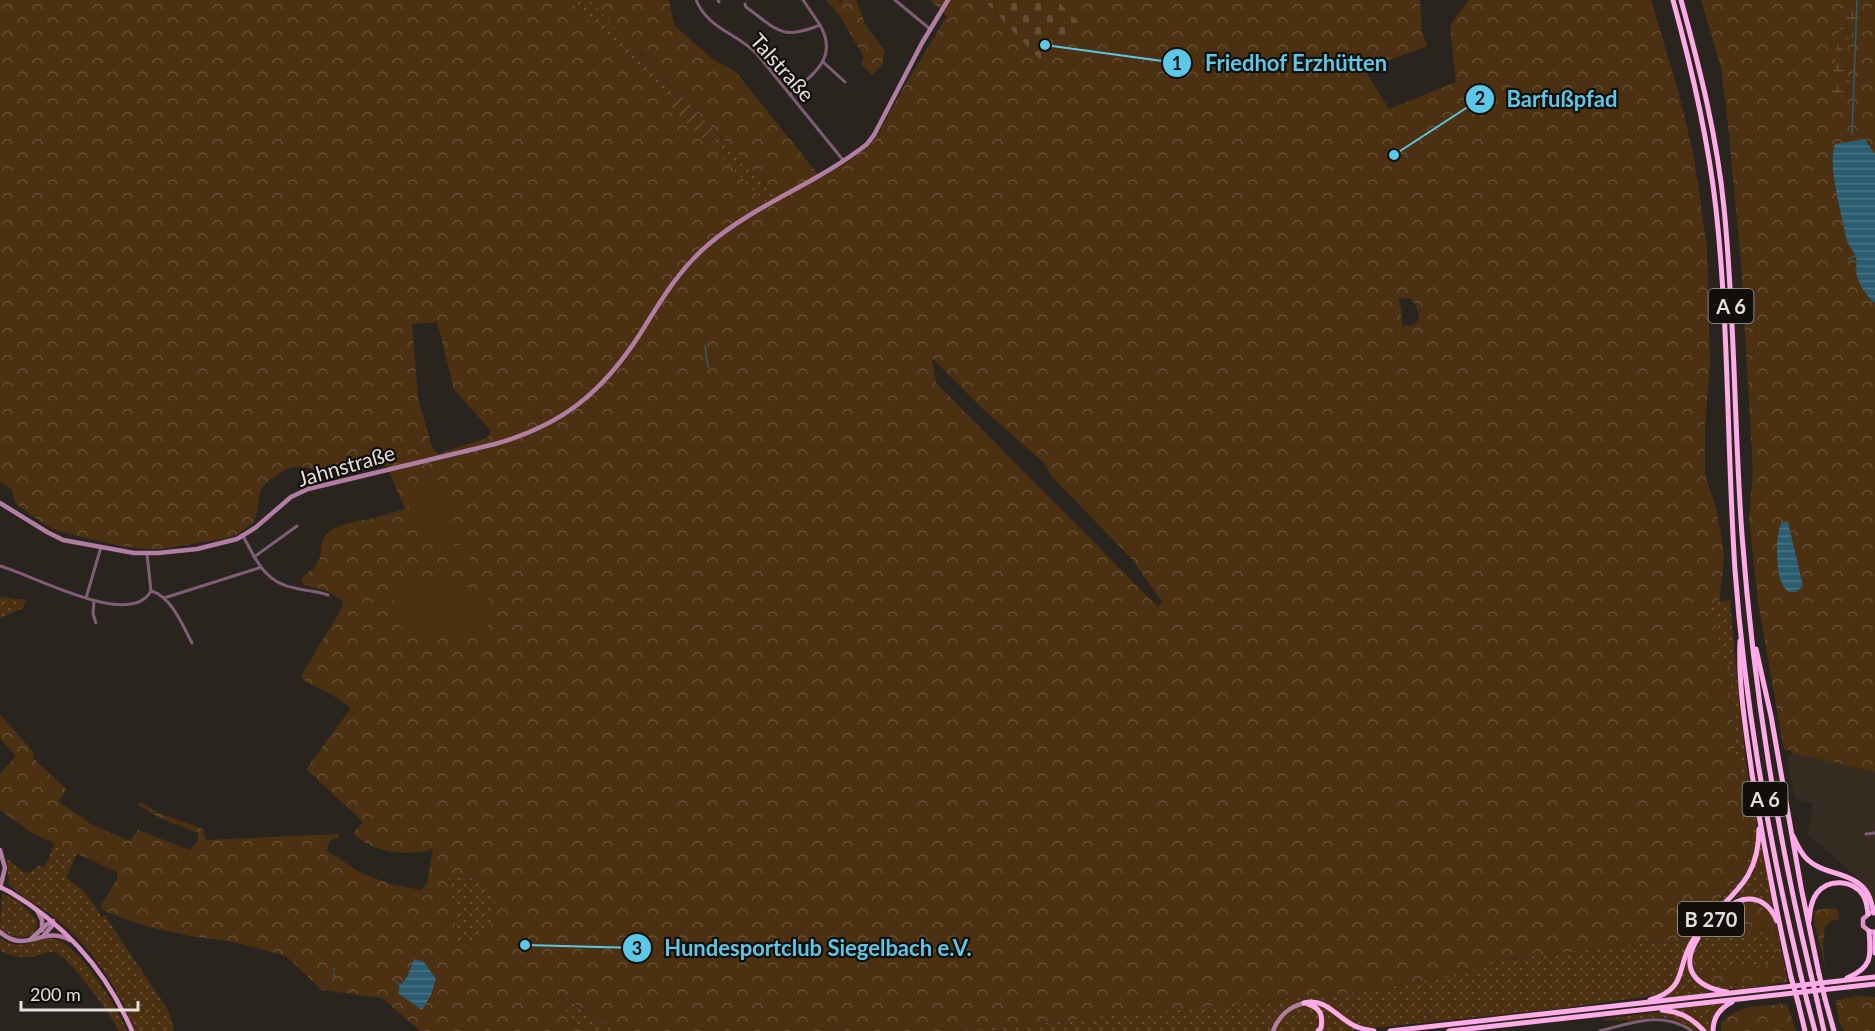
<svg xmlns="http://www.w3.org/2000/svg" width="1875" height="1031" font-family="Lato,sans-serif">
  <defs>
    <pattern id="grass-dots" width="8" height="8" patternUnits="userSpaceOnUse" patternTransform="scale(1.5)"><rect width="8" height="8" fill="#4b3111"/><path d="M2 2h.1M6 6h.1" fill="none" stroke="#654f33" stroke-width="1.8" stroke-linecap="round"/></pattern>
    <pattern id="forest-crowns" width="20" height="18" patternUnits="userSpaceOnUse" patternTransform="scale(1.5)"><rect width="20" height="18" fill="#4b3111"/><path d="M2 6a3 3 0 1 1 6 0M12 15a3 3 0 1 1 6 0" fill="none" stroke="#654f33"/></pattern>
    <pattern id="wetland-marsh" width="20" height="14" patternUnits="userSpaceOnUse" patternTransform="scale(1.5)"><rect width="20" height="14" fill="#4b3111"/><path d="M1 5h8M5 5V1M11 12h8M15 12V8" fill="none" stroke="#654f33"/></pattern>
    <pattern id="cemetery-stones" width="16" height="16" patternUnits="userSpaceOnUse" patternTransform="scale(1.5)"><rect width="16" height="16" fill="#4b3111"/><path d="M2 7V4a2 2 0 0 1 4 0v3zM10 15v-3a2 2 0 0 1 4 0v3z" fill="#654f33"/></pattern>
    <pattern id="garden-furrows" width="10" height="10" patternUnits="userSpaceOnUse" patternTransform="scale(1.5)"><rect width="10" height="10" fill="#4b3111"/><path d="M-1 1l2-2M0 10L10 0M9 11l2-2" fill="none" stroke="#654f33"/></pattern>
    <pattern id="water-rules" width="6" height="5" patternUnits="userSpaceOnUse" patternTransform="scale(1.5)"><rect width="6" height="5" fill="#2b5d71"/><path d="M0 2.5h6" fill="none" stroke="#4a7485"/></pattern>
  </defs>
  <rect width="100%" height="100%" fill="#2a241e"/>
  <!-- built -->
  <polygon fill="#362c21" points="1792,753 1875,772 1875,905 1865,885 1808,834 1813,803 1795,799 1787,757"/>
  <!-- grass -->
  <g fill="url(#grass-dots)" fill-rule="evenodd">
    <polygon points="569,0 589,0 678,93 667,102"/>
    <polygon points="719,135 780,198 768,205 709,145"/>
    <polygon points="0,597 26,600 23,608 0,618"/>
    <path d="M 1730,600 L 1739,700 L 1746,764 L 1756,821 L 1757,846 L 1747,875 L 1697,931 L 1676,979 L 1670,988 L 1658,995 L 1564,1008 L 1345,1031 L 959,1031 L 1357,992 L 1451,976 L 1504,960 L 1638,944 L 1683,942 C 1702,917 1730,895 1744,867 C 1761,834 1742,794 1736,759 C 1732,729 1732,698 1730,667 L 1719,656 L 1701,611 L 1719,602 Z"/>
    <path d="M 1761,842 L 1774,907 C 1759,895 1754,897 1736,897 L 1754,872 Z"/>
    <path d="M 55,843 L 77,853 L 66,878 C 83,888 93,901 102,918 L 104,914 L 168,1010 L 174,1031 L 135,1031 C 119,989 93,949 58,920 C 43,907 22,899 9,884 L 7,859 L 24,872 L 29,873 L 37,866 L 45,867 Z"/>
    <path d="M 447,876 L 479,879 C 483,883 489,888 492,893 C 504,913 485,933 474,948 L 456,942 L 455,912 Z"/>
    <path d="M 2,893 L 19,902 L 37,920 C 39,943 11,940 0,928 Z"/>
    <path d="M 1749,901 C 1763,904 1770,910 1776,923 L 1788,982 C 1768,984 1736,992 1718,988 C 1661,974 1714,905 1749,901 ZM 1775,927 L 1783,979 L 1701,973 L 1775,964 Z"/>
    <path d="M 0,938 C 25,954 32,936 53,939 C 79,942 117,1008 127,1031 L 119,1031 C 113,1017 67,954 54,952 C 50,951 45,954 40,955 C 26,959 13,958 0,950 Z"/>
    <polygon points="1687,963 1693,979 1710,992 1662,999 1677,986"/>
    <polygon points="564,997 615,1031 590,1031 571,1022 562,1000"/>
    <path d="M 1726,1003 C 1716,1009 1710,1018 1710,1031 L 1708,1031 L 1688,1014 L 1673,1009 Z"/>
    <path d="M 1659,1012 C 1678,1013 1688,1019 1702,1031 C 1694,1031 1688,1025 1680,1022 C 1663,1014 1647,1018 1629,1021 L 1625,1020 L 1606,1021 L 1603,1019 Z"/>
  </g>
  <!-- forest -->
  <g fill="url(#forest-crowns)" fill-rule="evenodd">
    <path d="M 0,0 L 569,0 L 768,205 L 779,197 L 589,0 L 669,0 L 674,25 L 711,58 L 736,72 L 821,178 L 852,159 L 875,140 L 902,90 L 947,16 L 930,0 L 984,0 L 1043,63 L 1082,28 L 1057,0 L 1420,0 L 1422,34 L 1428,46 L 1364,69 L 1389,109 L 1456,82 L 1450,25 L 1469,0 L 1651,0 L 1678,90 L 1694,157 L 1707,248 L 1710,365 L 1705,428 L 1705,475 L 1716,508 L 1722,540 L 1724,559 L 1719,602 L 1702,611 C 1718,616 1721,640 1719,656 L 1726,659 L 1730,667 C 1732,698 1731,730 1737,761 C 1744,803 1763,838 1738,878 L 1683,942 L 1638,944 L 1504,960 L 1451,976 L 1357,992 L 960,1031 L 615,1031 L 565,997 L 563,1001 L 571,1022 L 590,1031 L 420,1031 L 382,998 L 322,990 L 286,956 L 233,942 L 190,936 L 145,926 L 104,911 L 101,906 L 117,879 L 117,872 L 32,833 L 0,810 L 0,774 L 16,756 L 0,738 L 0,714 L 33,752 L 33,758 L 67,790 L 58,801 L 92,825 L 130,841 L 138,830 L 190,850 L 198,841 L 198,833 L 158,817 L 138,805 L 140,802 L 161,814 L 203,829 L 206,840 L 339,834 L 339,837 L 330,840 L 327,851 L 361,873 L 390,884 L 421,890 L 427,883 L 433,849 C 407,857 372,853 353,833 L 363,822 L 306,769 L 351,708 L 329,693 L 306,682 L 301,676 L 343,606 L 342,600 L 327,591 L 304,585 L 301,579 C 307,573 317,567 320,558 C 321,552 320,546 323,540 C 332,523 352,523 369,519 C 381,517 393,512 405,509 L 387,467 C 367,461 351,468 332,470 C 305,473 300,457 274,477 C 270,480 263,485 261,490 C 257,499 259,512 254,522 L 238,534 L 228,538 L 160,549 L 148,549 L 120,546 L 57,531 L 44,524 L 15,503 L 12,489 L 0,482 ZM 1409,298 L 1415,304 L 1420,318 L 1414,325 L 1402,326 L 1401,307 L 1398,299 ZM 437,322 L 454,389 L 491,431 L 487,438 L 438,454 L 432,447 L 418,399 L 412,324 ZM 932,358 L 983,409 L 1044,463 L 1051,476 L 1132,559 L 1162,602 L 1158,607 L 936,383 ZM 447,876 L 479,879 C 483,883 490,888 492,894 C 503,914 485,932 474,947 L 456,942 L 455,912 Z"/>
    <polygon points="826,0 838,0 840,2 844,0 856,0 866,26 885,51 882,65 872,75 861,65 864,57 840,16"/>
    <polygon points="1701,0 1875,0 1875,772 1792,753 1791,750 1784,750 1758,602 1749,518 1753,472 1741,263 1728,124 1721,67"/>
    <path d="M 1756,907 L 1766,913 L 1773,920 L 1772,928 L 1766,932 L 1707,937 C 1726,919 1728,908 1756,907 Z"/>
    <polygon points="1828,908 1837,909 1840,919 1831,921 1825,926 1823,944 1825,965 1815,926 1814,911"/>
    <path d="M 1775,926 L 1783,979 C 1757,982 1720,994 1700,972 L 1775,964 L 1772,930 Z"/>
    <polygon points="1857,996 1875,997 1875,1031 1844,1031 1839,1022 1836,1000"/>
    <path d="M 1787,1004 L 1796,1031 L 1721,1031 L 1721,1023 C 1738,1004 1763,1006 1787,1004 Z"/>
  </g>
  <!-- wetland -->
  <polygon fill="url(#wetland-marsh)" points="1842,0 1853,0 1860,9 1859,25 1853,37 1846,40 1841,55 1848,74 1850,86 1839,105 1836,106 1829,104 1841,20"/>
  <!-- cemetery -->
  <polygon fill="url(#cemetery-stones)" points="984,0 1057,0 1083,28 1043,63"/>
  <!-- garden -->
  <polygon fill="url(#garden-furrows)" points="678,93 719,135 709,145 667,102"/>
  <!-- pitch -->
  <g fill="#4b3111">
    <polygon points="439,480 457,532 422,545 404,493"/>
    <polygon points="466,543 472,564 451,570 445,549"/>
    <path d="M 418,583 C 442,585 501,580 490,619 C 488,630 480,635 470,637 C 455,636 417,636 405,630 C 381,616 394,585 418,583 Z"/>
  </g>
  <!-- water -->
  <g fill="url(#water-rules)">
    <path d="M 1865,139 L 1875,154 L 1875,303 C 1867,296 1860,287 1857,276 C 1855,270 1858,264 1856,258 C 1854,250 1847,245 1846,237 C 1842,215 1827,164 1835,144 Z"/>
    <path d="M 1782,522 L 1788,522 L 1803,586 L 1796,592 L 1788,592 C 1786,589 1783,587 1782,584 C 1776,572 1775,533 1782,522 Z"/>
    <polygon points="414,959 424,962 436,979 431,995 422,1010 398,993 400,985 407,977"/>
  </g>
  <g fill="none" stroke-linecap="round" stroke-linejoin="round">
    <!-- stream -->
    <g stroke="#2b5d71" stroke-width="1.5">
      <polyline points="1852,134 1857,0"/>
      <polyline points="1848,259 1855,256"/>
      <polyline points="705,346 708,367"/>
      <polyline points="334,968 334,970"/>
      <polyline points="334,977 334,974"/>
      <polyline points="396,982 400,985"/>
    </g>
    <!-- street -->
    <g stroke="#7f5e75" stroke-width="3">
      <path d="M 696,0 C 708,29 737,33 757,54 L 843,160"/>
      <polyline points="718,0 719,2"/>
      <polyline points="803,0 820,25"/>
      <polyline points="895,0 930,29"/>
      <path d="M 745,4 L 746,7 C 778,30 781,41 820,25 C 839,59 813,73 790,95"/>
      <polyline points="823,62 845,82"/>
      <path d="M 243,536 C 256,560 265,583 295,588 C 306,591 317,591 328,595"/>
      <polyline points="147,554 151,591"/>
      <polyline points="254,557 297,526"/>
      <path d="M 0,566 C 31,574 130,630 151,591"/>
      <path d="M 151,591 C 171,596 183,626 192,643"/>
      <polyline points="86,598 101,547"/>
      <polyline points="164,598 259,568"/>
      <polyline points="94,601 93,614 96,623"/>
      <polyline points="1866,834 1875,833"/>
      <path d="M 1600,1031 C 1631,1023 1663,1010 1692,1031"/>
    </g>
    <!-- secondary -->
    <g stroke="#b27da3" stroke-width="4.5">
      <path d="M 0,503 L 47,532 L 63,540 L 134,553 L 158,553 L 197,549 L 237,539 L 255,528 L 291,497 L 308,489 L 495,444 C 562,425 602,393 640,334 C 660,302 679,269 709,244 C 756,204 818,183 867,144 L 874,135 L 922,43 L 948,0"/>
      <polyline points="0,850 5,868 0,888"/>
      <polyline points="37,910 42,920 42,930"/>
      <path d="M 0,932 C 26,955 42,925 70,940"/>
      <polyline points="44,935 52,926 53,921"/>
      <polyline points="31,939 46,925 53,921"/>
      <path d="M 1273,1031 C 1279,1016 1288,1007 1304,1003"/>
    </g>
    <!-- primary -->
    <g stroke="#da95c6" stroke-width="4.5">
      <path d="M 10,892 C 66,925 106,970 132,1031"/>
      <polyline points="1870,913 1863,919 1863,926 1869,931 1875,932"/>
    </g>
    <!-- highway -->
    <g stroke="#feabe7" stroke-width="5">
      <path d="M 1673,0 C 1692,69 1708,138 1716,209 C 1729,328 1727,450 1735,570 C 1745,706 1769,843 1801,976"/>
      <path d="M 1681,0 C 1700,69 1717,137 1724,208 C 1735,317 1734,426 1742,535 C 1753,683 1776,830 1811,975"/>
      <path d="M 1740,641 C 1738,685 1746,730 1752,774 C 1763,842 1776,910 1791,977"/>
      <polyline points="1756,649 1771,716 1801,887 1819,974"/>
      <path d="M 1793,836 C 1797,845 1801,854 1808,860 C 1824,875 1853,872 1866,891 C 1871,898 1872,906 1874,913"/>
      <path d="M 1723,912 C 1742,892 1766,895 1777,921"/>
      <path d="M 1809,921 C 1810,911 1811,901 1817,893 C 1829,878 1853,880 1863,895 C 1867,901 1867,907 1868,914"/>
      <polyline points="1875,932 1875,953"/>
      <path d="M 1698,938 C 1679,968 1695,987 1727,992"/>
      <path d="M 1847,978 C 1873,967 1871,956 1869,931"/>
      <polyline points="1825,999 1834,1031"/>
      <path d="M 1650,1000 C 1689,988 1675,968 1693,940 C 1720,897 1759,890 1759,829"/>
      <polyline points="1817,1000 1824,1031"/>
      <polyline points="1807,1001 1815,1031"/>
      <polyline points="1798,1002 1805,1031"/>
      <path d="M 1304,1003 C 1326,997 1337,1018 1355,1026 C 1361,1029 1367,1030 1374,1031"/>
      <path d="M 1308,1004 C 1321,1008 1323,1016 1321,1028 L 1318,1031"/>
      <path d="M 1662,1010 C 1680,1012 1691,1017 1704,1031"/>
      <polyline points="1390,1031 1875,977"/>
      <polyline points="1449,1031 1875,984"/>
      <path d="M 1713,1031 C 1713,1017 1720,1008 1732,1002"/>
    </g>
    <!-- primary-bridge -->
    <polyline stroke="#da95c6" stroke-width="4.5" points="0,887 10,892"/>
    <!-- highway-bridge -->
    <g stroke="#feabe7" stroke-width="5">
      <polyline points="1819,974 1825,999"/>
      <polyline points="1811,975 1817,1000"/>
      <polyline points="1801,976 1807,1001"/>
      <polyline points="1791,977 1798,1002"/>
    </g>
  </g>
  <g text-anchor="middle" dominant-baseline="central" stroke-width="4.5" stroke-linejoin="round" paint-order="stroke">
    <!-- shield labels -->
    <g fill="#110e0b" stroke="#a5a19d" stroke-width="1.5">
      <rect x="1708.5" y="289" width="45" height="34" rx="4.5"/>
      <rect x="1742.5" y="782" width="45" height="34" rx="4.5"/>
      <rect x="1678" y="902" width="66" height="34" rx="4.5"/>
    </g>
    <g font-size="20" font-weight="bold" fill="#e4e0dc">
      <text x="1731" y="306">A 6</text>
      <text x="1765" y="799">A 6</text>
      <text x="1711" y="919">B 270</text>
    </g>
    <!-- street labels -->
    <g font-size="21" fill="#e4e0dc" stroke="#110e0b">
      <text transform="translate(783 67) rotate(48)">Talstraße</text>
      <text transform="translate(346 465) rotate(-16)">Jahnstraße</text>
    </g>
  </g>
  <!-- callouts -->
  <path fill="none" stroke="#5dc7e8" stroke-width="2" d="M1045 45L1177 63M1394 155L1480 99M525 945L637 948"/>
  <g fill="#5dc7e8" stroke="#110e0b" stroke-width="2">
    <circle cx="1045" cy="45" r="6"/>
    <circle cx="1394" cy="155" r="6"/>
    <circle cx="525" cy="945" r="6"/>
    <circle cx="1177" cy="63" r="15"/>
    <circle cx="1480" cy="99" r="15"/>
    <circle cx="637" cy="948" r="15"/>
  </g>
  <g font-size="18" text-anchor="middle" font-weight="bold" fill="#111">
    <text x="1177" y="70">1</text>
    <text x="1480" y="105">2</text>
    <text x="637" y="955">3</text>
  </g>
  <g font-size="22" text-anchor="middle" font-weight="bold" fill="#5dc7e8" stroke="#110e0b" stroke-width="4.5" stroke-linejoin="round" paint-order="stroke">
    <text x="1296" y="71">Friedhof Erzhütten</text>
    <text x="1562" y="107">Barfußpfad</text>
    <text x="818" y="956">Hundesportclub Siegelbach e.V.</text>
  </g>
  <!-- scale -->
  <path d="M21 1001v9h117v-9" fill="none" stroke="#e4e0dc" stroke-width="3"/>
  <text x="30" y="1001" font-size="18" fill="#e4e0dc" stroke="#110e0b" stroke-width="4.5" paint-order="stroke">200 m</text>
</svg>
